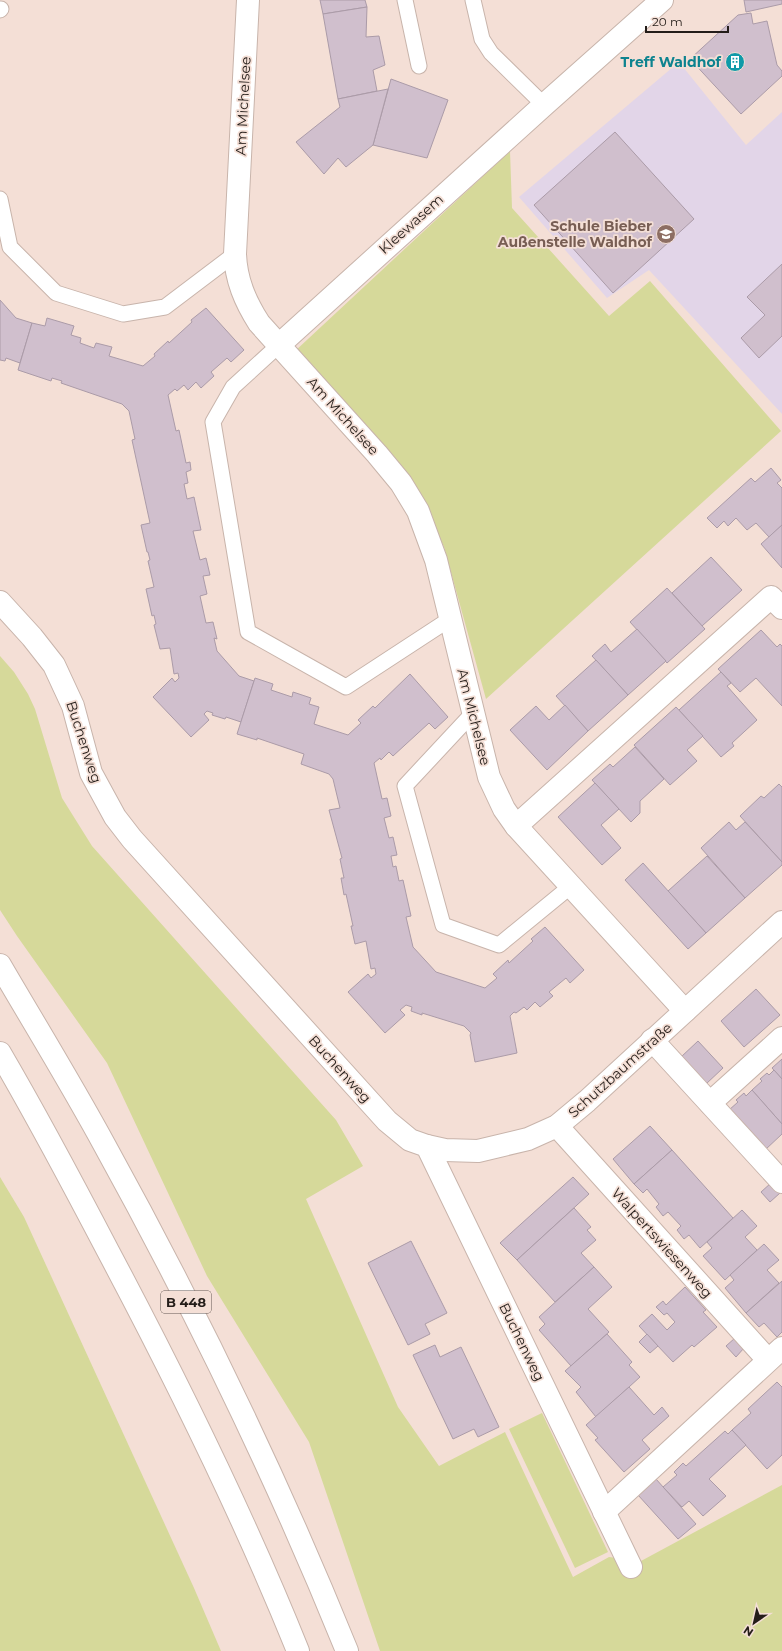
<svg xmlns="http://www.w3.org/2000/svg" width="782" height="1651" font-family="Montserrat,sans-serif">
  <rect width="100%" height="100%" fill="#f4dfd6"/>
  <!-- education -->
  <polygon fill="#e2d5e8" points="679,62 746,145 782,112 782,414 649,270 607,298 519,197"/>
  <!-- green -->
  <g fill="#d6d99a">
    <polygon points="510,151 512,208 609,316 650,281 781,431 486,699 444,547 426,509 294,352"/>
    <polygon points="0,656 14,672 28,694 35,709 62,798 92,846 336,1120 363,1166 306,1199 398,1407 439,1466 505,1432 573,1577 609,1557 641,1561 782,1485 782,1651 380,1651 309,1442 207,1276 107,1063 17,936 0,910"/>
    <polygon points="0,1177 24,1217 194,1588 221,1651 0,1651"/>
    <polygon points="542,1413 608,1552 575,1568 509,1429"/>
  </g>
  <!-- building -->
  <g fill="#d0bfcd" stroke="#ab9ba8">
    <polygon points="320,0 365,0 367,7 323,14"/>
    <polygon points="744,0 782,0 782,4 746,12"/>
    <polygon points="367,7 366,37 379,36 385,65 373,70 377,91 338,99 323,14"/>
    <polygon points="751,13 753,24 767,21 777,65 782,71 782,76 741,114 690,59 738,15"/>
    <polygon points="391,79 448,100 427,158 373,145"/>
    <polygon points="388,89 373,145 346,167 338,158 324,174 296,142 340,107 338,99"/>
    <polygon points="615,132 694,219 613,293 534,205"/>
    <polygon points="782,264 782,336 759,358 741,338 765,315 747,297"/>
    <polygon points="0,300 16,318 32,323 20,363 6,358 5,361 0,360"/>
    <polygon points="206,308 244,350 231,362 227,358 211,372 214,376 201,388 196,382 188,390 184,385 177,391 175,389 168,395 176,431 179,430 186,463 190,462 191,470 186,472 188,483 184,484 187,499 194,497 201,530 193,531 200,560 206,558 210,575 203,576 207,594 200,596 206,623 213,622 217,639 214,638 217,651 239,676 254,681 241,722 226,717 225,719 212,715 213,713 207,711 204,714 209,720 191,737 153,697 172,678 175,682 179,678 178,673 174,674 170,648 160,649 154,625 156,624 154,615 152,616 146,589 154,587 148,561 150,560 148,552 147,552 141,525 150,523 132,440 135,439 129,411 122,404 61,383 62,381 52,378 51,381 18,370 32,323 45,326 47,318 74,326 71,335 81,338 80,343 94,348 96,343 112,347 109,356 143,366 155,356 154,354 168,341 169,343 192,322 191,320"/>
    <polygon points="771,468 781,480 777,483 782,488 782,525 769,537 756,523 747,530 736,518 728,526 724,521 717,528 707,518 751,478 755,482"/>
    <polygon points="782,525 782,568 761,544"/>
    <polygon points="711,557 742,590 702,626 672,593"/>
    <polygon points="667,588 705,629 667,663 630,622"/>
    <polygon points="637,629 666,661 628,695 592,656 605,644 611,652"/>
    <polygon points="761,630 777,647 780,644 782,646 782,706 756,678 740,692 718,669"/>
    <polygon points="596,660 628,695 588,731 556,696"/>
    <polygon points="721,672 731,683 727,686 757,720 732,743 734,746 721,757 679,710"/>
    <polygon points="410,674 448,717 435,729 429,723 393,756 389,752 381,760 380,758 374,763 382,799 387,798 391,816 384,818 389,838 393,837 397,855 391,856 393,867 396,866 399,881 403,880 411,916 406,917 413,947 436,972 485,988 497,978 493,974 508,960 509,963 533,941 531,939 545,927 584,970 570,983 566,978 549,992 553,996 540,1007 535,1002 527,1010 524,1007 516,1013 514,1012 510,1016 517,1053 475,1062 470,1035 471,1033 464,1026 422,1013 422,1015 411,1011 412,1007 406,1005 400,1010 405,1015 385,1033 348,992 368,974 371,978 376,974 375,968 371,969 366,941 355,944 351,926 353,926 346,894 344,895 341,878 344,878 340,859 342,858 329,810 340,808 333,779 329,774 301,764 304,754 257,738 257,740 237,734 255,678 273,684 271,690 292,697 293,692 311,698 309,704 319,707 314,724 348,735 361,723 358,720 373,706 375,708"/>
    <polygon points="565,705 588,731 547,770 510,730 536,706 549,720"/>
    <polygon points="676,707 703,736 687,750 697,761 670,785 634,745"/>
    <polygon points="635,747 664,779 640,801 640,813 631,822 592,780 610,764 613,767"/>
    <polygon points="595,783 619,809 601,825 621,848 602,865 558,817"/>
    <polygon points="779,784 782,787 782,862 740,816 761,796 764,798"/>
    <polygon points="729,822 736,830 745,822 782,862 782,865 745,898 701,848"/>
    <polygon points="707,856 745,898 706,933 668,891"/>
    <polygon points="643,863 706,933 688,949 625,880"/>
    <polygon points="756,989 780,1015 744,1047 721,1021"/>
    <polygon points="698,1041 723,1068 706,1084 681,1057"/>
    <polygon points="782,1059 782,1079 772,1068"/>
    <polygon points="774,1070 782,1079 782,1124 752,1090 762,1081 760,1079 767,1073 769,1075"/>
    <polygon points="752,1090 782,1124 782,1134 765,1150 729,1110 738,1102 736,1100 744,1093 746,1096"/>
    <polygon points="650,1126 672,1150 634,1184 613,1159"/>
    <polygon points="672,1150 733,1218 700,1248 689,1235 684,1239 677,1230 681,1226 668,1212 663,1216 656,1207 659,1204 647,1189 643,1193 634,1184"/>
    <polygon points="573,1177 589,1194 517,1260 500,1243"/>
    <polygon points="771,1183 780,1193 770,1202 761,1192"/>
    <polygon points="574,1208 591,1227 587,1230 596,1240 581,1253 594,1267 555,1302 517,1260"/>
    <polygon points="742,1210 757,1226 745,1237 757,1250 725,1280 703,1256 712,1248 707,1242"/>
    <polygon points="411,1241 447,1313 425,1324 430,1334 408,1345 368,1263"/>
    <polygon points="764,1244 779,1260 767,1270 779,1283 746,1313 725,1288 734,1280 730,1275"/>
    <polygon points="594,1267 612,1287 588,1309 609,1332 571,1366 539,1330 545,1324 539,1317"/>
    <polygon points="782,1281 782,1332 777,1337 764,1323 759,1327 746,1313"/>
    <polygon points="685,1287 706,1310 703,1312 717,1327 694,1347 692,1345 673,1362 639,1326 652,1314 667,1330 675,1322 667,1313 664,1315 656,1307 663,1301 666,1305"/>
    <polygon points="607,1334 632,1362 629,1365 640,1377 596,1417 576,1392 581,1387 565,1371"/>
    <polygon points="647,1334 658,1346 650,1353 639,1342"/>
    <polygon points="735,1338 744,1348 736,1357 726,1346"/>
    <polygon points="435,1345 440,1357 461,1347 499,1427 478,1437 474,1429 453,1439 413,1355"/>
    <polygon points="777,1382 782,1387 782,1455 767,1469 732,1430 751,1413 748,1409"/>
    <polygon points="629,1387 654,1415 662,1407 669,1416 642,1440 650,1449 624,1472 595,1440 598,1438 586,1425"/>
    <polygon points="732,1430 746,1445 709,1479 726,1496 703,1516 689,1501 682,1507 663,1487 677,1475 674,1472 683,1463 686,1466 725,1431 728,1434"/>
    <polygon points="656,1479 696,1524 678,1539 638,1495"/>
  </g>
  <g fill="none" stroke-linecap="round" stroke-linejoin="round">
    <!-- service casing -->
    <g stroke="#c8b4ab" stroke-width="17">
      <g id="service">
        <polyline points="405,0 419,66"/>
        <polyline points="473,0 482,39 491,53 544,105"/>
        <polyline points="0,10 1,9"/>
        <polyline points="0,199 10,247 56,293 123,314 165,307 235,254"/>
        <polyline points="279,345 233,387 213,422 248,632 346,687 450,619"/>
        <polyline points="473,713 405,786 443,925 499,945 571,886"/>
      </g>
    </g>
    <!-- minor casing -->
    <g stroke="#c8b4ab" stroke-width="24">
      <g id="minor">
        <path d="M 248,0 L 235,254 C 236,280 245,301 259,323 L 377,454 L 401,483 L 418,511 L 436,560 L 489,777 L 504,809 L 516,826 L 685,1011"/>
        <polyline points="279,345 544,105 662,0"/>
        <polyline points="0,602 32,637 54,665 73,706 91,773 115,817 132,839 387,1121 410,1140 427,1146 631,1567"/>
        <polyline points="516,826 771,597 782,608"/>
        <polyline points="652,1040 782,1182"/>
        <polyline points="710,1103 782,1038"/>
        <polyline points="557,1126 768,1360"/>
        <polyline points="427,1146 445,1150 478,1151 528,1139 557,1126 587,1101 782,922"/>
        <polyline points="604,1512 782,1348"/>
      </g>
    </g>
    <!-- primary casing -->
    <g stroke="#c8b4ab" stroke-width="24">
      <g id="primary">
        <path d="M 0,965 C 35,1025 72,1085 105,1146 C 195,1309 277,1478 347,1651"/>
        <path d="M 0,1053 C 38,1118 73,1184 108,1251 C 177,1381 243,1514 298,1651"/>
      </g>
    </g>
    <!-- service -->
    <use href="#service" stroke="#fff" stroke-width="15"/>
    <!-- minor -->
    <use href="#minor" stroke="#fff" stroke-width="22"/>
    <!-- primary -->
    <use href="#primary" stroke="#fff" stroke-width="22"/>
  </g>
  <!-- icons -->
  <defs>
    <g id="building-disc" transform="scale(1)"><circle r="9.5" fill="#0f9aa8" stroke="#f4dfd6"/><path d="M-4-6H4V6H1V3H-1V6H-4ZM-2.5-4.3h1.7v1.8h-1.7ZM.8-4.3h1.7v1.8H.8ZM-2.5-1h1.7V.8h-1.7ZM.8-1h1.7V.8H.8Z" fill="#fff"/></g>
    <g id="school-disc" transform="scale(1)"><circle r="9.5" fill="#8d6e63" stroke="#f4dfd6"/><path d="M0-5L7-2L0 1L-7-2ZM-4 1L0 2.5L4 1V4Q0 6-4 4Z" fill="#fff"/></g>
  </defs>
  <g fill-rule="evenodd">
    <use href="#building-disc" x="735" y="62"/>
    <use href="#school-disc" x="666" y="234"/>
  </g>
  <g text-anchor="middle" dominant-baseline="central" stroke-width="3.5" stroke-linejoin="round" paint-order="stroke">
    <!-- shield labels -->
    <rect fill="#f4dfd6" stroke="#625752" stroke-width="1" x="161" y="1291" width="50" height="22" rx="3"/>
    <g font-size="13" font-weight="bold" fill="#241d19">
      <text x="186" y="1302">B 448</text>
    </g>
    <!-- culture labels -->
    <g font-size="14" font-weight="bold" fill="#0d838f" stroke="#f4dfd6" text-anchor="end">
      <text x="721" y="62">Treff Waldhof</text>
    </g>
    <!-- street labels -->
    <g font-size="14" fill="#241d19" stroke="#f4dfd6">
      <text transform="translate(243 106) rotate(-87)">Am Michelsee</text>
      <text transform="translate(411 224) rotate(-42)">Kleewasem</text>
      <text transform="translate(343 416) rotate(48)">Am Michelsee</text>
      <text transform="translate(474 717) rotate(76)">Am Michelsee</text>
      <text transform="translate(84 742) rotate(72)">Buchenweg</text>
      <text transform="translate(340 1069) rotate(48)">Buchenweg</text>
      <text transform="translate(620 1070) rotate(-42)">Schutzbaumstraße</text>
      <text transform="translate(662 1243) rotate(48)">Walpertswiesenweg</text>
      <text transform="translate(522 1342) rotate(64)">Buchenweg</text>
    </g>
    <!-- education labels -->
    <g font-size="14" font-weight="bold" fill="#785e54" stroke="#f4dfd6" text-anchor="end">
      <text x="652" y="226">Schule Bieber<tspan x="652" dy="16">Außenstelle Waldhof</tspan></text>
    </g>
  </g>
  <!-- north arrow -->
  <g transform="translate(754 1623) rotate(214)" stroke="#f4dfd6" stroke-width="3" paint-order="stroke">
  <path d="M0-3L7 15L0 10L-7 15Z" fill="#241d19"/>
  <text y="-6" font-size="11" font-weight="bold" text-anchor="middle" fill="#241d19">N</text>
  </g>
  <!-- scale -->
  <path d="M646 26v6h82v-6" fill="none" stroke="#241d19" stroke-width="2"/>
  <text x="652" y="26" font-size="12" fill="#241d19" stroke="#f4dfd6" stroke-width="3" paint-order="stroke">20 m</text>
</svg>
